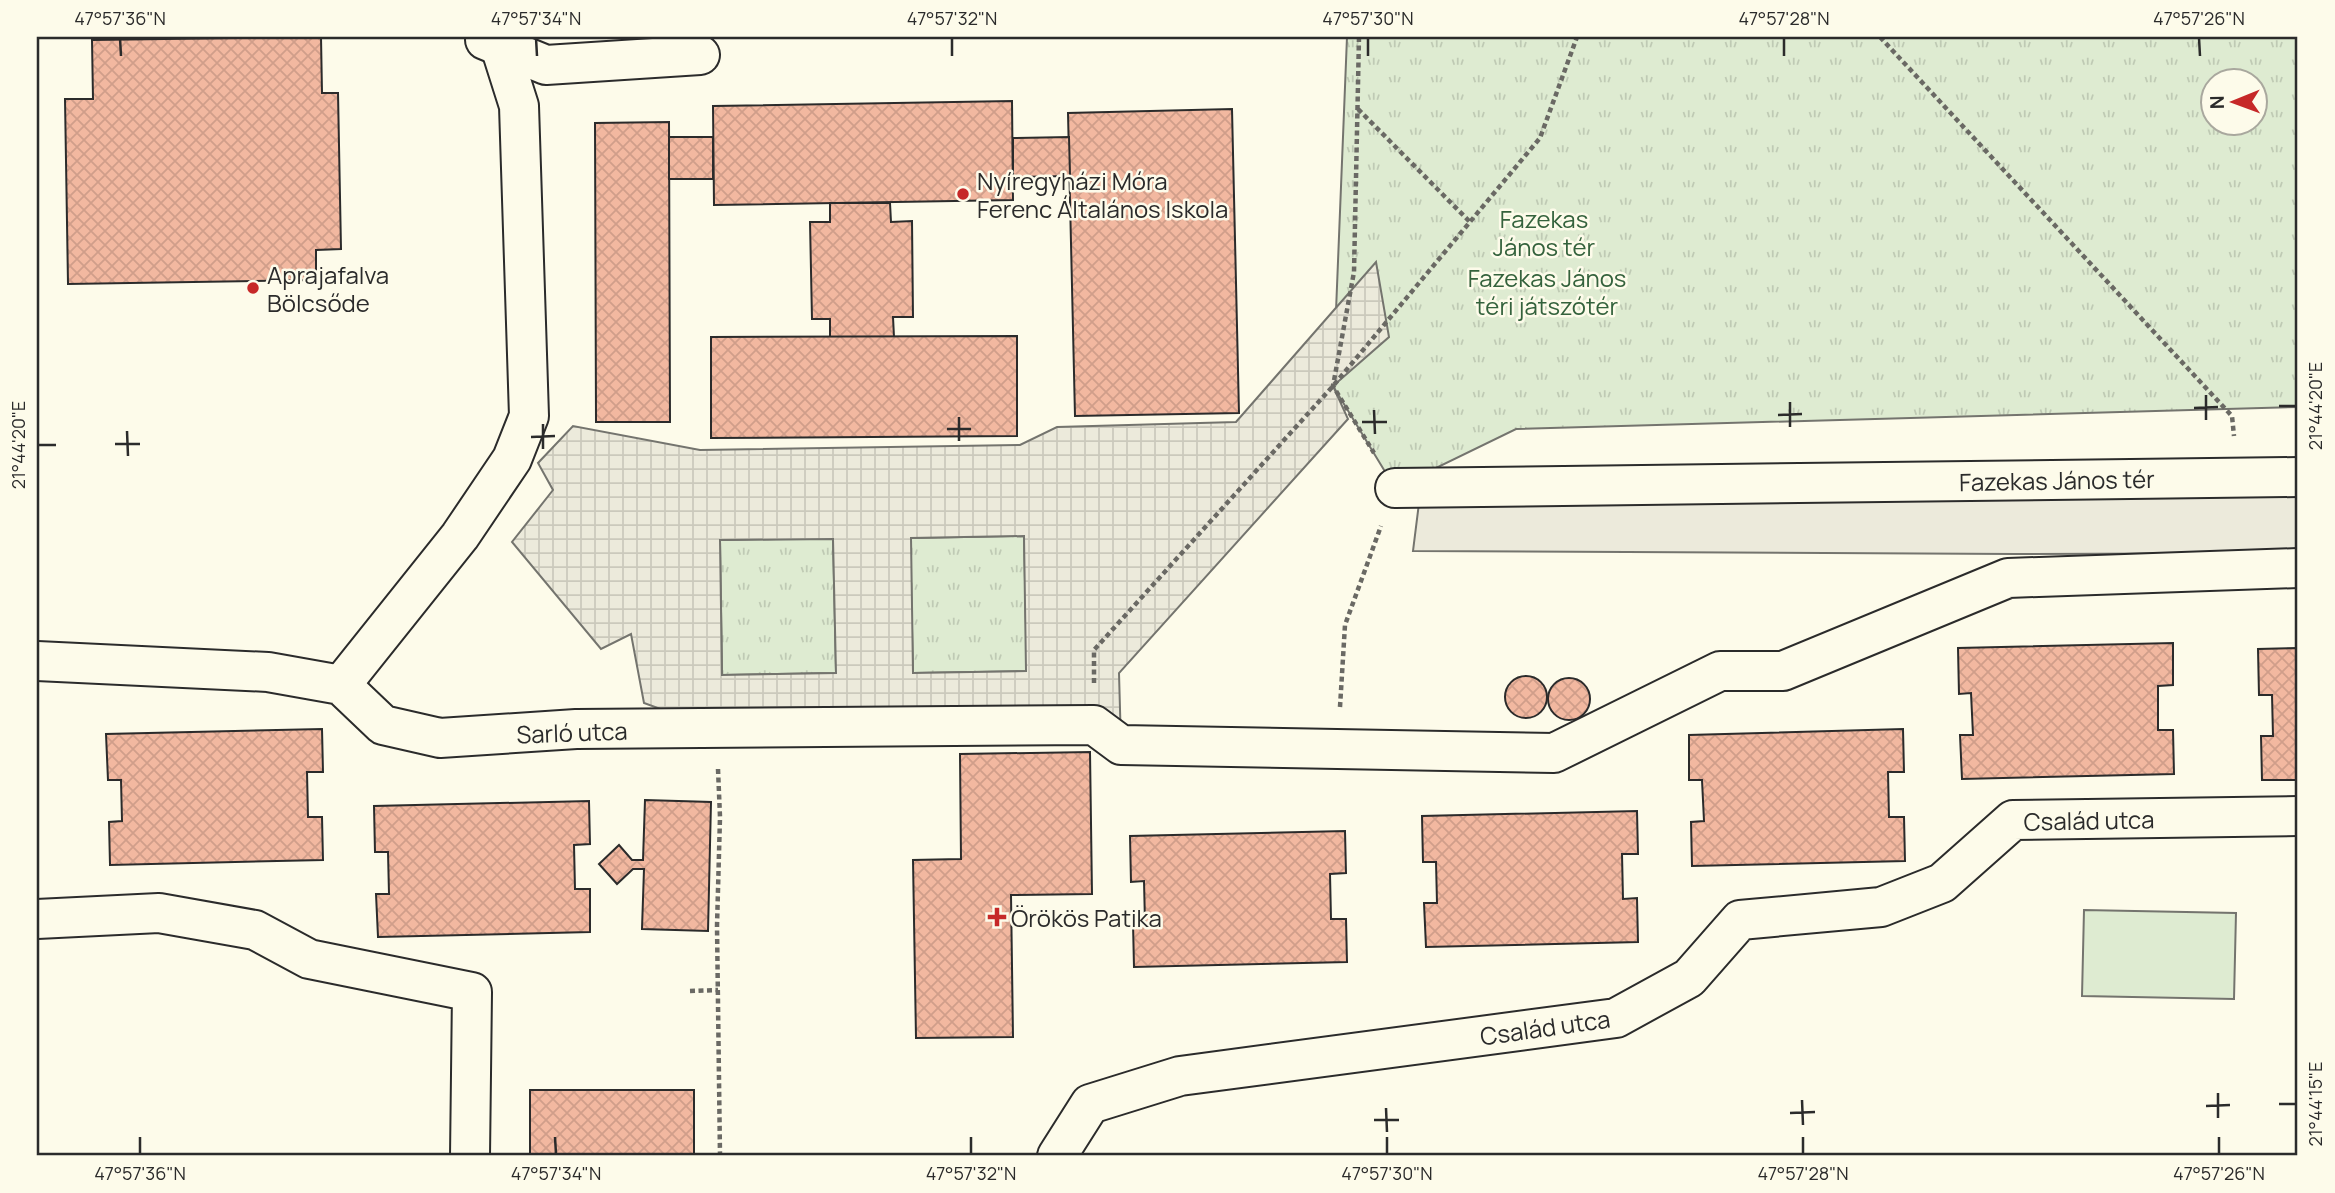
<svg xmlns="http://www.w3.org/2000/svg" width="2335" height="1193" font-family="Manrope,sans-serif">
  <defs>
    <pattern id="park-tufts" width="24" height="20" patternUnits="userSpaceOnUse" patternTransform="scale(1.75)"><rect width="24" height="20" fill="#deebd1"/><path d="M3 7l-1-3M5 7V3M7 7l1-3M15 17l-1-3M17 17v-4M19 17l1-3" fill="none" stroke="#bfcab4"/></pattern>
    <pattern id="plaza-grid" width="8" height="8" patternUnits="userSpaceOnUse" patternTransform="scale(1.75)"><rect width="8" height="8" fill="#eceadb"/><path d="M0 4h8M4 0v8" fill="none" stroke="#cbc9bc"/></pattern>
    <pattern id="building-cross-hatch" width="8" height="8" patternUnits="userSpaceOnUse" patternTransform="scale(1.75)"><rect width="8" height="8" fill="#f2b8a0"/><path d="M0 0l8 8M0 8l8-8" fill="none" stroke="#d09e8a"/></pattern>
  </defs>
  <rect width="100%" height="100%" fill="#fdfbea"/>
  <!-- park -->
  <g fill="url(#park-tufts)" stroke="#74746e" stroke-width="2" fill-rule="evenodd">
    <path d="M 1347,37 L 2298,37 L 2298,407 L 1516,429 L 1395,488 L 1333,386 ZM 2212,80 L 2254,80 L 2254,122 L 2212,122 Z"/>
    <polygon points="1024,536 1027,671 913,673 910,538"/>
    <polygon points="833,538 836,673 722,675 720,540"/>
  </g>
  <!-- pitch -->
  <polygon fill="#deebd1" stroke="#74746e" stroke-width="2" points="2084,910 2236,913 2234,999 2082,996"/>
  <!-- parking -->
  <polygon fill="#eceadb" stroke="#74746e" stroke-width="2" points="2298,477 2298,553 2014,554 1413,551 1421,487"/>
  <!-- plaza -->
  <path fill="url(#plaza-grid)" stroke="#74746e" stroke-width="2" fill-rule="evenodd" d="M 1376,262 L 1389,337 L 1333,386 L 1348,419 L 1119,673 L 1121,745 L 715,729 L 644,703 L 631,634 L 601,649 L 512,542 L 553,490 L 538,463 L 573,426 L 700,450 L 1020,445 L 1057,427 L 1236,422 ZM 1024,536 L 1026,671 L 913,673 L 911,538 ZM 833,539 L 836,673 L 722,675 L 720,540 Z"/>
  <!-- building -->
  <g fill="url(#building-cross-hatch)" stroke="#2b2b2b" stroke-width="2">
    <polygon points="321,37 322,93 338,93 341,249 316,250 316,280 68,284 65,99 93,99 92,40"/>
    <polygon points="1012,101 1013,200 714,205 713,106"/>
    <polygon points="1232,109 1239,413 1075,416 1068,113"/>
    <polygon points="669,122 670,422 596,422 595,123"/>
    <rect x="669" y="137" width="44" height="42"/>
    <polygon points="1069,137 1070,176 1013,177 1013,138"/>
    <polygon points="830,203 890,203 891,222 912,221 913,317 893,317 894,337 830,337 830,319 812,319 810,222 830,222"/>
    <polygon points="1017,336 1017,436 711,438 711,337"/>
    <polygon points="2173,643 2173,685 2158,686 2158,730 2173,730 2174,774 1962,779 1960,735 1973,735 1971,693 1959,694 1958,648"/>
    <polygon points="2298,648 2298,780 2262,780 2261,736 2273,736 2272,695 2259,695 2258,649"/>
    <circle cx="1526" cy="697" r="21"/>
    <circle cx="1569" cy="699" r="21"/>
    <polygon points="322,729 323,772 307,772 308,817 322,817 323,860 110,865 109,822 122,821 121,780 108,780 106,734"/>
    <polygon points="1903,729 1904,772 1888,772 1889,817 1904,817 1905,861 1692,866 1691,822 1704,821 1702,780 1689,780 1689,735"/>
    <polygon points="1090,752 1092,894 1011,895 1013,1037 916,1038 913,860 961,859 960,754"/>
    <polygon points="645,800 711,802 708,931 642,929 644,869 633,869 617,884 599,864 619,845 632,860 643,860"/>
    <polygon points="589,801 590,844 574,845 575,889 590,889 590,932 378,937 376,894 389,894 388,852 375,852 374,806"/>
    <polygon points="1637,811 1638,854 1622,854 1623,899 1637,898 1638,942 1426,947 1424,903 1437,903 1436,862 1423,862 1422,816"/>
    <polygon points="1345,831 1346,873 1330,874 1331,919 1346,919 1347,962 1134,967 1133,923 1145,923 1144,881 1131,882 1130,836"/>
    <rect x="530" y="1090" width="164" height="66"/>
  </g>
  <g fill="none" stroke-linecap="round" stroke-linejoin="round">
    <!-- street casing -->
    <g stroke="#2b2b2b" stroke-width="42">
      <g id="street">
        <polyline points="485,40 546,65 700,55"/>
        <polyline points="1395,488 2298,477"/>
        <polyline points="37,661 268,672 341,685 383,725 440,738 576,729 1094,725 1121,745 1554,753 1720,671 1783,671 2008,578 2298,568"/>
        <polyline points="341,685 460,536 512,459 529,416 519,106 500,46"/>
        <polyline points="37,919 159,913 255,930 309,959 472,992 470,1156"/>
        <polyline points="1057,1156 1090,1104 1180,1076 1616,1018 1689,978 1740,920 1881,907 1942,883 2013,820 2298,816"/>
      </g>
    </g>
    <!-- path -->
    <g stroke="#6a6964" stroke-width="4.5" stroke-dasharray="5 3.5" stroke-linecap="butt">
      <polyline points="1359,37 1354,272 1333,386 1374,453"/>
      <polyline points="1880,37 2232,416 2234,436"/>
      <polyline points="1358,109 1470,222"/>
      <polyline points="1094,683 1094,650 1333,386 1540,138 1577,37"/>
      <polyline points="1340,707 1345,625 1381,526"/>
      <polyline points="718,769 720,817 717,926 720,1156"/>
      <polyline points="690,991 718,990"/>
    </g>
    <!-- street -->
    <use href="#street" stroke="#fdfbea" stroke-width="38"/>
  </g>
  <!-- ticks -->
  <path fill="none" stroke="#2b2b2b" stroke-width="2.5" d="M 120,38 L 121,56M 536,38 L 537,56M 952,38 L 952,56M 1368,38 L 1368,56M 1784,38 L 1784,56M 2199,38 L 2200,56M 2206,395 L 2206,420M 1790,402 L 1790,427M 2279,406 L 2296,406M 2194,408 L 2218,407M 1374,410 L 1375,434M 1778,415 L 1802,414M 959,417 L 959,441M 1362,422 L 1387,422M 543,424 L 543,449M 947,429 L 971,429M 127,431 L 128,456M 531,437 L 555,436M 115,444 L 140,444M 38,445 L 56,445M 2218,1093 L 2218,1118M 1802,1100 L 1803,1125M 2279,1104 L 2296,1104M 2206,1106 L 2230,1105M 1386,1108 L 1387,1132M 1790,1113 L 1815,1112M 1374,1120 L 1399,1120M 140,1137 L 140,1154M 555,1137 L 556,1154M 971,1137 L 971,1154M 1387,1137 L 1387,1154M 1803,1137 L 1803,1154M 2219,1137 L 2219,1154"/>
  <!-- markers -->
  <g fill="#c62828" stroke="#fdfbea" stroke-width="2.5">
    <circle cx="963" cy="194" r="7"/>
    <circle cx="253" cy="288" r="7"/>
    <path d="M993.5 906.5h7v7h7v7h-7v7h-7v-7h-7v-7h7z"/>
  </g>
  <g text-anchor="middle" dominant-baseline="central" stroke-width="5" stroke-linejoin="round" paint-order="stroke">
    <!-- poi labels -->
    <g font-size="24" fill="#2b2b2b" stroke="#fdfbea" text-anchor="start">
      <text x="977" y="180">Nyíregyházi Móra<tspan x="977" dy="28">Ferenc Általános Iskola</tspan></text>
      <text x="267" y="274">Aprajafalva<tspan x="267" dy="28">Bölcsőde</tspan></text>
      <text x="1011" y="917">Örökös Patika</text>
    </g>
    <!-- park labels -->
    <g font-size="24" fill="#34623c" stroke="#fdfbea">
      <text x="1544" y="218">Fazekas<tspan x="1544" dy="28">János tér</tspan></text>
      <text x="1547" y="277">Fazekas János<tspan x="1547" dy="28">téri játszótér</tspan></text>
    </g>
    <!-- street labels -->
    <g font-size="24" fill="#2b2b2b" stroke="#fdfbea">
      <text transform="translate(2057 480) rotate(-1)">Fazekas János tér</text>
      <text transform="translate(572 732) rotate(-2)">Sarló utca</text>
      <text transform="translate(2089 820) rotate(-1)">Család utca</text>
      <text transform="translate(1545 1027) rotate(-8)">Család utca</text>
    </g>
  </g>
  <!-- border -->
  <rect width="2335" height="1193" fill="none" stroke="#fdfbea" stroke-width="77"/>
  <!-- north arrow -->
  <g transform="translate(2234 102) rotate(269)"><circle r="33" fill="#fdfbea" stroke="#a9a89e" stroke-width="2"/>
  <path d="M0-5L12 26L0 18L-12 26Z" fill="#c62828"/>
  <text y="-10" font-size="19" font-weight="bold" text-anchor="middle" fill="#2b2b2b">N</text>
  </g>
  <rect x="38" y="38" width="2258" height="1116" fill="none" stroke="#2b2b2b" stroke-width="2.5"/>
  <g font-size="18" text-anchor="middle" fill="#2b2b2b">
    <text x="120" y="25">47°57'36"N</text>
    <text x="536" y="25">47°57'34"N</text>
    <text x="952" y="25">47°57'32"N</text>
    <text x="1368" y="25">47°57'30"N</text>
    <text x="1784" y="25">47°57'28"N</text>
    <text x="2199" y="25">47°57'26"N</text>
    <text transform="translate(2316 406) rotate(-90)" y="6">21°44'20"E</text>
    <text transform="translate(19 445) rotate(-90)" y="6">21°44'20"E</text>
    <text transform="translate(2316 1104) rotate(-90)" y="6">21°44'15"E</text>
    <text x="140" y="1180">47°57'36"N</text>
    <text x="556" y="1180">47°57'34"N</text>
    <text x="971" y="1180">47°57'32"N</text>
    <text x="1387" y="1180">47°57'30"N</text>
    <text x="1803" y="1180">47°57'28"N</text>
    <text x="2219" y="1180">47°57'26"N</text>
  </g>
</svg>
